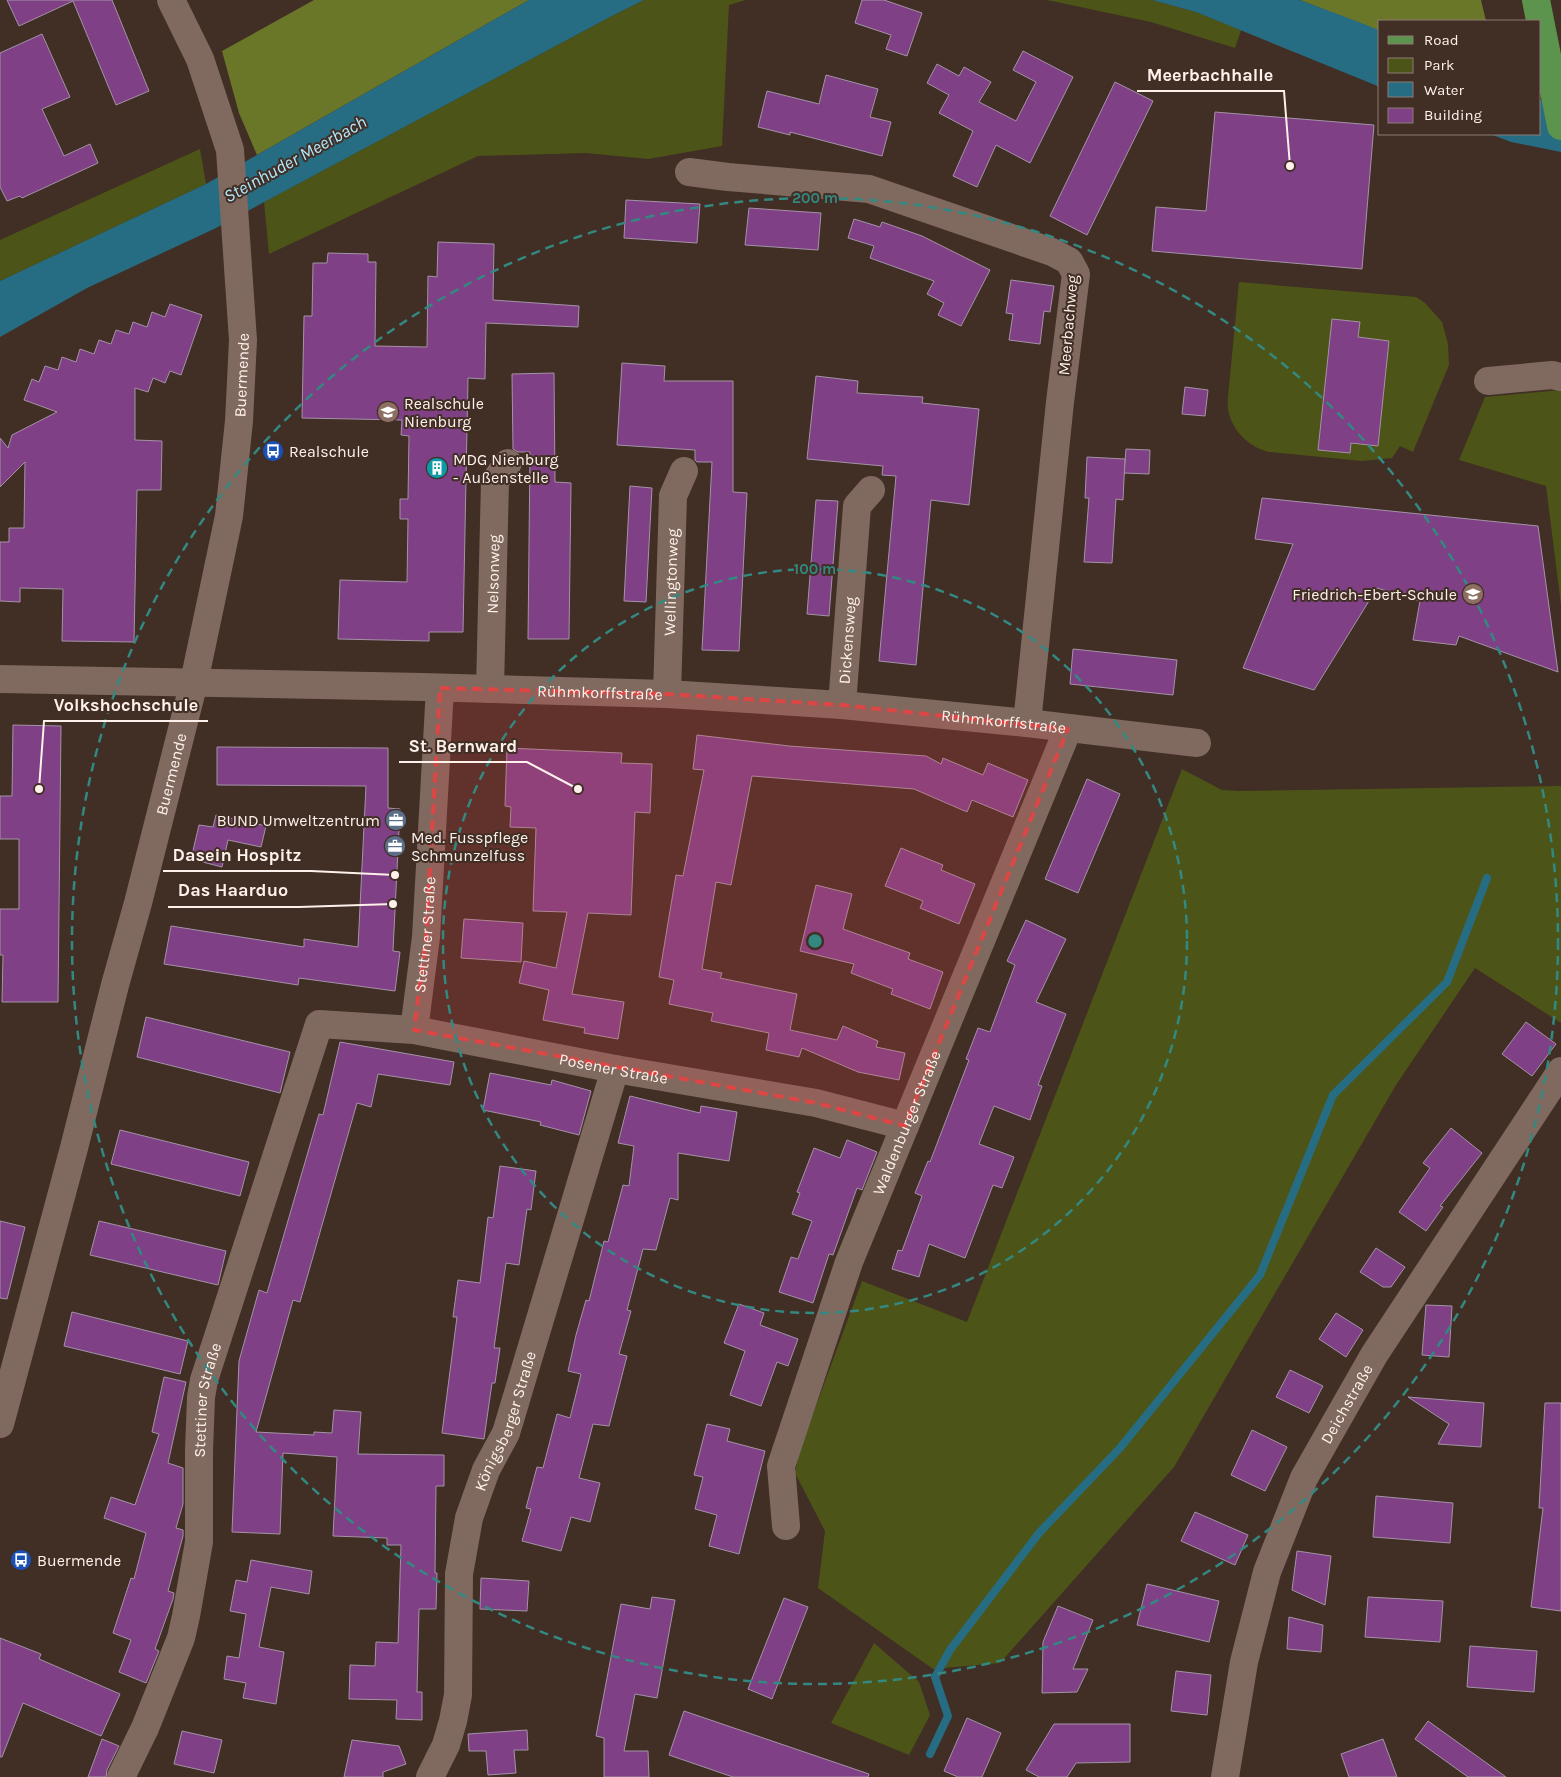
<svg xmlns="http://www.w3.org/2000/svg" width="1561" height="1777" font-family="Karla,sans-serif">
  <rect width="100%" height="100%" fill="#412e25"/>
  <!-- green -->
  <g fill="#4c5517">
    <polygon points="644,0 746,0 729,5 722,146 648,159 586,153 478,156 269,254 264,202 610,17"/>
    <polygon points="1047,0 1152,0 1196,12 1241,30 1235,48 1151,22"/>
    <polygon points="200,149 206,184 0,281 0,240"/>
    <path d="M 1239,282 L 1416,297 L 1425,303 L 1442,322 L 1448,344 L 1449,365 L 1413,452 L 1400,446 L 1392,458 L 1362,461 L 1269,452 C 1251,448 1233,432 1229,413 C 1227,408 1228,402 1228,397 Z"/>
    <polygon points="1561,390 1561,605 1546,486 1459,460 1485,397"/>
    <polygon points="1182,769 1222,790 1239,791 1561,786 1561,1023 1475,968 1396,1085 1174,1467 1000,1663 933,1669 818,1588 825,1531 795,1473 799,1452 862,1281 967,1322"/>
    <polygon points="874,1643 919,1682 930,1715 909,1755 831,1723"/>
  </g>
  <!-- forest -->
  <g fill="#6b7728">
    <polygon points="314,0 529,0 257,155 239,113 222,51"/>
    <polygon points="1300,0 1481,0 1486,21 1380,21 1380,31"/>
  </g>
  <!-- water -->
  <g fill="#266d83">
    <polygon points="529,0 644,0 610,17 214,229 87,288 0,337 0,281 206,184"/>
    <polygon points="1152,0 1300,0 1369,26 1380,31 1380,87 1196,12"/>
    <polygon points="1540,100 1561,104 1561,152 1511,142 1490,134 1540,134"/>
  </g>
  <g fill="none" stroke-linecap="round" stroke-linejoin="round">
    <!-- stream -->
    <polyline stroke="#266d83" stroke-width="8" points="930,1754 948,1716 935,1677 950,1650 1039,1533 1120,1448 1260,1275 1333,1095 1447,982 1487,878"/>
  </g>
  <!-- building -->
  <g fill="#7f4086" stroke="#a493a6">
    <polygon points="7,0 112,0 149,91 116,105 73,1 19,26"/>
    <polygon points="862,0 884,0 922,13 907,56 886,49 891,35 855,23"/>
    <polygon points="42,34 70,97 42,109 64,156 90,144 98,163 22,198 20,196 7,201 0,187 0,53"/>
    <polygon points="1023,51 1073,77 1030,163 996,145 977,187 953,176 973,131 939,113 949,95 927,83 937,64 959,76 964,67 991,82 979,102 1016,121 1036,82 1013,70"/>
    <polygon points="826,75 878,89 870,117 891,122 882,156 790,132 790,135 758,127 767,91 819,104"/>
    <polygon points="1115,82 1153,101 1087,235 1050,216"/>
    <polygon points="1215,112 1374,125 1362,269 1152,251 1156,207 1206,211"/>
    <polygon points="626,200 700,204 697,243 624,238"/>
    <polygon points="749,208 821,213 818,250 745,245"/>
    <polygon points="854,219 880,227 882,222 922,236 990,270 961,326 938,315 944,303 927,294 934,281 870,258 874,246 848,238"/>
    <polygon points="438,242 494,244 493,300 579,306 578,327 486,323 485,379 468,378 463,632 429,632 429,641 338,639 340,580 407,582 408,519 400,519 400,499 408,499 409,436 401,435 402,420 302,418 304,316 312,316 313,263 327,263 328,253 368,254 368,262 376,262 375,346 427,347 428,276 437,277"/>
    <polygon points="1011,280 1054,286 1050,312 1044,311 1040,344 1009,340 1013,314 1006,313"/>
    <polygon points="170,304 202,315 181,375 170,371 165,383 153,378 148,392 135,388 135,440 162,441 161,490 137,490 134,642 62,641 63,589 20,588 20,602 0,601 0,542 9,542 9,528 24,528 25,462 0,487 0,438 8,448 12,435 57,412 24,400 32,379 39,382 45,366 58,370 62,357 76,362 80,349 94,354 99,340 111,344 116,330 129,334 133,322 147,327 152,312 165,317"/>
    <polygon points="1332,319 1360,322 1358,337 1389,341 1378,446 1351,443 1350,453 1318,450"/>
    <polygon points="622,363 665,366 664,381 733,381 733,492 747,493 739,651 702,650 712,462 697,462 695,460 695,450 617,445"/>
    <polygon points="554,373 555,482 571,483 569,639 528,639 530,452 518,452 513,449 512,374"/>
    <polygon points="816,376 858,381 857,393 923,397 922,403 979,409 969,505 931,500 916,665 879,661 896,476 882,475 883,466 807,459"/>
    <polygon points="1185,387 1208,390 1205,416 1182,414"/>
    <polygon points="1126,449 1150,450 1149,474 1124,473"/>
    <polygon points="1087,457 1125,459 1123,500 1116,499 1112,563 1084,562 1089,498 1085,498"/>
    <polygon points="630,486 652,488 646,602 624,601"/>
    <polygon points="1262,498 1538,526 1558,672 1459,636 1456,645 1413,640 1420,601 1377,588 1314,690 1243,668 1293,544 1255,539"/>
    <polygon points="816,500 838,501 829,616 807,614"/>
    <polygon points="1073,649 1177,660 1173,695 1070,684"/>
    <polygon points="13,725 61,726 58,1002 2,1002 3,955 0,955 0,909 19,909 19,839 0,839 0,796 12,796"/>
    <polygon points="697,735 789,746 926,756 941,764 943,758 983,775 988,763 1028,780 1013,817 972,800 967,812 914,789 752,776 731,885 716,882 702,969 722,973 720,978 797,994 790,1030 837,1040 843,1026 878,1041 876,1047 905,1053 899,1080 858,1072 802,1048 799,1057 766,1050 769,1033 711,1021 713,1013 669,1004 674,980 659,977 676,875 683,876 704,770 693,769"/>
    <polygon points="217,747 388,748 388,808 400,809 393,951 400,952 395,991 299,978 298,985 164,964 171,926 304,947 304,939 358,947 366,786 217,785"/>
    <polygon points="507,748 622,753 621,763 652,764 650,813 635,812 631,915 588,913 572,994 624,1002 618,1039 584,1033 585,1028 543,1020 549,990 519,983 524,961 556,968 567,912 533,911 536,828 510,827 511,807 505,806"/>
    <polygon points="1087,779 1120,794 1078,893 1045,879"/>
    <polygon points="216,815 266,826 261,847 228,840 222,867 191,859 199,825 213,827"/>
    <polygon points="901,848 943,865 941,870 975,884 959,924 920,908 923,901 885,886"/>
    <polygon points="816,885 852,894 843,929 910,953 908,959 943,972 930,1009 891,994 893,989 851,973 854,964 800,951"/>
    <polygon points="464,919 523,923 521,962 461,958"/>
    <polygon points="1026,920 1066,939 1036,1002 1066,1014 1038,1085 1042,1086 1030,1120 994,1106 979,1144 1014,1157 1002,1188 993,1185 965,1258 929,1244 919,1277 892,1269 898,1250 902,1251 922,1196 915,1193 928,1161 930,1162 969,1060 966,1059 978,1028 990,1032 1015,965 1007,961"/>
    <polygon points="146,1017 290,1052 280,1093 137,1057"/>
    <polygon points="1526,1022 1556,1044 1532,1076 1502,1054"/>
    <polygon points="340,1042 454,1062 450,1085 378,1074 371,1107 357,1103 300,1302 293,1300 256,1432 314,1435 314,1432 332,1433 334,1410 361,1412 358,1454 444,1455 444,1486 436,1486 435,1573 437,1573 436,1609 419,1609 417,1692 422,1692 422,1720 396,1719 397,1700 349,1699 350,1665 375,1666 376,1642 398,1643 401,1545 387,1545 387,1538 333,1536 337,1457 283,1453 280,1534 232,1532 239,1361 259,1290 267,1293 319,1114 323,1115"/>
    <polygon points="490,1073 551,1085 552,1080 591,1091 579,1135 540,1125 541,1122 483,1110"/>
    <polygon points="630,1096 700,1113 701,1106 737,1112 729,1161 678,1153 678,1200 670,1198 656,1250 643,1249 627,1310 631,1311 619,1354 627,1356 609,1426 593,1424 579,1478 600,1483 590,1522 571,1517 561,1551 522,1541 531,1509 526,1508 537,1467 543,1468 557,1414 570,1418 581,1374 568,1371 576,1335 586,1300 589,1301 604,1241 608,1242 623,1185 629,1186 634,1146 618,1143"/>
    <polygon points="1451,1128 1482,1153 1440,1206 1443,1207 1426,1231 1399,1212 1430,1168 1423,1163"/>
    <polygon points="120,1130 249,1162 240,1196 111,1164"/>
    <polygon points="847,1140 877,1152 862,1190 857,1188 833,1255 829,1254 813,1303 779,1292 791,1257 798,1259 812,1221 792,1214 800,1193 797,1192 814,1148 840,1158"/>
    <polygon points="500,1166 536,1171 531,1210 527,1209 519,1265 506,1263 494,1348 500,1348 495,1383 492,1383 484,1439 442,1433 457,1317 453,1317 458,1280 480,1283 488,1217 493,1218"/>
    <polygon points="0,1221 25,1227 7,1299 0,1298"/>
    <polygon points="99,1221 226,1251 218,1285 90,1255"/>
    <polygon points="1376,1248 1405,1267 1391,1287 1383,1287 1360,1272"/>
    <polygon points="739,1304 764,1313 760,1325 798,1339 788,1366 777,1362 761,1406 730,1395 745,1351 724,1343"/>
    <polygon points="1426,1305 1452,1306 1449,1357 1422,1355"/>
    <polygon points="72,1312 188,1341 180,1374 64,1346"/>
    <polygon points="1336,1313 1363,1330 1346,1357 1319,1339"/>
    <polygon points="1290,1370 1323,1386 1309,1413 1276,1397"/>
    <polygon points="164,1377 186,1382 168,1463 183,1468 183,1504 176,1528 183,1530 183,1536 168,1591 174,1593 173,1599 155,1649 159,1651 146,1683 119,1672 131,1640 113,1633 131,1578 134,1579 146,1533 104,1518 111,1497 135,1505 159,1434 152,1432"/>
    <polygon points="1408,1397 1484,1403 1481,1447 1438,1444 1449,1424"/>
    <polygon points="1545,1403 1561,1403 1561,1611 1531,1607 1543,1508 1539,1508"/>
    <polygon points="707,1424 730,1429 727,1441 765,1451 739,1554 709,1546 717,1515 695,1509 703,1477 694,1475"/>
    <polygon points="1252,1430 1287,1447 1265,1491 1231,1475"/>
    <polygon points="1376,1496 1453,1503 1450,1543 1373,1537"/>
    <polygon points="1195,1512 1248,1535 1235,1565 1181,1541"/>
    <polygon points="1297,1551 1331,1556 1325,1605 1292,1590"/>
    <polygon points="251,1560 312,1571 309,1594 271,1587 259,1647 284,1652 276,1704 243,1698 246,1683 224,1679 227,1656 239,1658 246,1614 230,1611 236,1580 247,1582"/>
    <polygon points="481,1578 529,1581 527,1611 480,1609"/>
    <polygon points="1147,1584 1219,1601 1209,1642 1137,1625"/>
    <polygon points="652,1597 675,1600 657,1698 635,1694 624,1751 648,1751 649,1777 604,1777 604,1738 596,1736 621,1604 650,1609"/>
    <polygon points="1368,1597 1443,1601 1440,1642 1365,1637"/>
    <polygon points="784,1598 808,1607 772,1699 748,1689"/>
    <polygon points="1058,1606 1093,1620 1073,1669 1088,1669 1077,1692 1042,1693 1043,1642"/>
    <polygon points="1289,1617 1323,1625 1321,1652 1287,1649"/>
    <polygon points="0,1638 41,1654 39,1659 120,1694 101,1736 23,1703 2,1757 0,1757"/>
    <polygon points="1470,1646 1537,1651 1534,1692 1467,1687"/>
    <polygon points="1176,1671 1211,1675 1207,1715 1171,1711"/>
    <polygon points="684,1711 869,1774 868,1777 733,1777 669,1755"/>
    <polygon points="967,1718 1001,1733 982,1777 958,1777 944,1771"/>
    <polygon points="1428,1721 1506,1777 1468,1777 1415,1739"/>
    <polygon points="1054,1724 1130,1724 1130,1762 1076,1763 1067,1777 1039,1777 1026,1770"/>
    <polygon points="527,1730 528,1750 514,1750 516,1773 488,1775 486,1751 469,1751 468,1734"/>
    <polygon points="182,1731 222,1740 214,1773 174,1764"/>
    <polygon points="102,1739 119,1746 107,1770 106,1777 88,1777"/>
    <polygon points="1383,1739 1397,1777 1349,1777 1341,1754"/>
    <polygon points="352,1740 399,1746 406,1764 383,1772 383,1777 344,1777"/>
  </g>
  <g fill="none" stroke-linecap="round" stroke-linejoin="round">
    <!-- street -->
    <g stroke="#806a5f" stroke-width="28">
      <polyline points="689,172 728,177 869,189 1052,252 1069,261 1076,274 1060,402 1027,723"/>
      <polyline points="1488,381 1552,375 1561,377"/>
      <path id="s1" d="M 0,679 L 423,687 L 667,694 L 842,705 L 1027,723 L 1197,743"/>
      <path id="s2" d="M 490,689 L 495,481 L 508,463"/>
      <path id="s3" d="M 667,694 L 673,496 L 684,471"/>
      <path id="s4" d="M 842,705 L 857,506 L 871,490"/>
      <path id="s5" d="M 414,1030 L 426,937 L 440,688"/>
      <path id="s6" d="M 0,1424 L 74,1148 L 115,985 L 138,903 L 194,682 L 229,516 L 239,421 L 243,340 L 230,150 L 200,59 L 171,0"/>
      <path id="s7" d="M 786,1526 L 781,1466 L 849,1262 L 1068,729"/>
      <path id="s8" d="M 121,1777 L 145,1728 L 181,1638 L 186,1616 L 199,1542 L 199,1451 L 201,1397 L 204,1380 L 319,1024 L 414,1030 L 615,1069 L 816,1103 L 905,1126"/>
      <path id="s9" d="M 430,1777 L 446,1745 L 453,1721 L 458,1695 L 459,1574 L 469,1518 L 486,1470 L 506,1433 L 615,1069"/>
      <path id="s10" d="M 1225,1777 L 1244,1662 L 1267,1572 L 1304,1478 L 1374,1355 L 1561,1071"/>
    </g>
    <!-- primary -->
    <polyline stroke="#5c934d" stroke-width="28" points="1536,0 1561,126"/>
  </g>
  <!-- marked area -->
  <path fill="#dc4645" fill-opacity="0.2" stroke="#dc4645" stroke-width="4" stroke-dasharray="10 6" stroke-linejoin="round" d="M 440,688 L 667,694 L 842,705 L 1068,729 L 905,1126 L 816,1103 L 414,1030 L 426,937 Z"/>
  <!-- distance rings -->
  <g fill="none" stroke="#338881" stroke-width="2.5" stroke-dasharray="9 6">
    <circle cx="815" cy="941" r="372"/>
    <circle cx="815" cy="941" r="743"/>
  </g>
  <!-- icons -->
  <defs>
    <g id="school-disc" transform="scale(1.125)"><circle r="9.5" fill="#8d6e63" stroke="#412e25"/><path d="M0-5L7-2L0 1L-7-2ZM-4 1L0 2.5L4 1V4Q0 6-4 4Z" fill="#fff"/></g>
    <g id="bus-disc" transform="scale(1.125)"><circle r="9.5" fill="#1a4fb4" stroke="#412e25"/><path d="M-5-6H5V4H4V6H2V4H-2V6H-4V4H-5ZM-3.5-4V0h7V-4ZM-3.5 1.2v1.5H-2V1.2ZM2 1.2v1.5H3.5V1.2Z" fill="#fff"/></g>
    <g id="building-disc" transform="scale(1.125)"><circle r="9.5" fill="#0f9aa8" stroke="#412e25"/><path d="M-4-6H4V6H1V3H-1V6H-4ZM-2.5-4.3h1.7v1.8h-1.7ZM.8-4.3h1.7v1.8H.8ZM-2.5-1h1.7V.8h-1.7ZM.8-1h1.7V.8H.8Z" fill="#fff"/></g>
    <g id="office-disc" transform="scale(1.125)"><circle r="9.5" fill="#5c6f8a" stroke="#412e25"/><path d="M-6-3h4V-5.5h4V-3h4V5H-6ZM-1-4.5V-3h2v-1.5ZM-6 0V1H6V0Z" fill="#fff"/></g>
  </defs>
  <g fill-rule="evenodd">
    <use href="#school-disc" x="388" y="412"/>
    <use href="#bus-disc" x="273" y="451"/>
    <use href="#building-disc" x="437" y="468"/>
    <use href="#school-disc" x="1473" y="594"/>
    <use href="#office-disc" x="396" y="820"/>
    <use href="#office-disc" x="395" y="846"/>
    <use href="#bus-disc" x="21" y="1560"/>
  </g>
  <g text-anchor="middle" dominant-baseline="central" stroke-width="4" stroke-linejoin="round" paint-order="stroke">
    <!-- street labels -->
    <g font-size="16" fill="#fef1eb" stroke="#412e25">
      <text transform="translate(1068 325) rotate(-85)">Meerbachweg</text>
      <text stroke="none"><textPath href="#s6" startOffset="1078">Buermende</textPath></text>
      <text stroke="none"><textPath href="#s2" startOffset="115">Nelsonweg</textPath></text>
      <text stroke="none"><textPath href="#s3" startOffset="112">Wellingtonweg</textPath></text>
      <text stroke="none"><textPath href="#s4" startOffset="65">Dickensweg</textPath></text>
      <text stroke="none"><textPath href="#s1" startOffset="600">Rühmkorffstraße</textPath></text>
      <text stroke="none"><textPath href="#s1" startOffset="1005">Rühmkorffstraße</textPath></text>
      <text stroke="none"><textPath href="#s6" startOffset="672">Buermende</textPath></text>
      <text stroke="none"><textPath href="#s5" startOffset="96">Stettiner Straße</textPath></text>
      <text stroke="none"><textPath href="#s8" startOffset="1084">Posener Straße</textPath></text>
      <text stroke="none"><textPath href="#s7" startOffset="426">Waldenburger Straße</textPath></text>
      <text stroke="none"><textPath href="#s8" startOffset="392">Stettiner Straße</textPath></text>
      <text stroke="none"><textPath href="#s10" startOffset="396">Deichstraße</textPath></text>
      <text stroke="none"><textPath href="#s9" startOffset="369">Königsberger Straße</textPath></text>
    </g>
    <!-- poi labels -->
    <g font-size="16" fill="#fef1eb" stroke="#412e25" text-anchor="start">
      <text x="404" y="403">Realschule<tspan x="404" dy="18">Nienburg</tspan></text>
      <text x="289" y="451">Realschule</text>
      <text x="453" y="459">MDG Nienburg<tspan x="453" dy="18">- Außenstelle</tspan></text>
      <text x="1457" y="594" text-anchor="end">Friedrich-Ebert-Schule</text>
      <text x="380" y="820" text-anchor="end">BUND Umweltzentrum</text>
      <text x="411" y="837">Med. Fusspflege<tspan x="411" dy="18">Schmunzelfuss</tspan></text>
      <text x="37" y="1560">Buermende</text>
    </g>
    <!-- water labels -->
    <g font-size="18" font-style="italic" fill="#b1e8fd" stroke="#412e25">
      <text transform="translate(295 159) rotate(-29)">Steinhuder Meerbach</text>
    </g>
  </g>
  <circle cx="815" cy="941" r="8" fill="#338881" stroke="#412e25" stroke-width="2.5"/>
  <g font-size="15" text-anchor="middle" font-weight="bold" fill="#338881" stroke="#412e25" stroke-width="4" stroke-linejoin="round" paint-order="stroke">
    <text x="815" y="203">200 m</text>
    <text x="815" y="574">100 m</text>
  </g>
  <!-- callouts -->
  <path fill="none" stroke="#fef1eb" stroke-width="2" d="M1290 166L1284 91H1137M39 789L44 721H208M578 789L527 762H399M395 875L311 871H163M393 904L299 907H168"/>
  <g fill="#fef1eb" stroke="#412e25" stroke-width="2">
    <circle cx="1290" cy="166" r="5"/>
    <circle cx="39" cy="789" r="5"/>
    <circle cx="578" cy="789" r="5"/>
    <circle cx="395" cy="875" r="5"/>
    <circle cx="393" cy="904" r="5"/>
  </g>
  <g font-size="18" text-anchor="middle" font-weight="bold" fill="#fef1eb" stroke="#412e25" stroke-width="4" stroke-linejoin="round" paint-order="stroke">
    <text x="1210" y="81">Meerbachhalle</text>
    <text x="126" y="711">Volkshochschule</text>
    <text x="463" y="752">St. Bernward</text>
    <text x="237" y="861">Dasein Hospitz</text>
    <text x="233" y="896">Das Haarduo</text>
  </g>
  <!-- legend -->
  <rect x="1378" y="20" width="162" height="115" fill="#412e25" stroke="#8d7c74"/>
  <rect x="1388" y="36" width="25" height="8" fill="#5c934d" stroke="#8d7c74"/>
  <text x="1424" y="45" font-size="15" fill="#fef1eb">Road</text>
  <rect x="1388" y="58" width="25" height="15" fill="#4c5517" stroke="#8d7c74"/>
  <text x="1424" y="70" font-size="15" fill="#fef1eb">Park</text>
  <rect x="1388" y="82" width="25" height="15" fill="#266d83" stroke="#8d7c74"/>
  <text x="1424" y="95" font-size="15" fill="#fef1eb">Water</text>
  <rect x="1388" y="108" width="25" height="15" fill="#7f4086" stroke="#8d7c74"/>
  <text x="1424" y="120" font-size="15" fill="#fef1eb">Building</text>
</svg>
